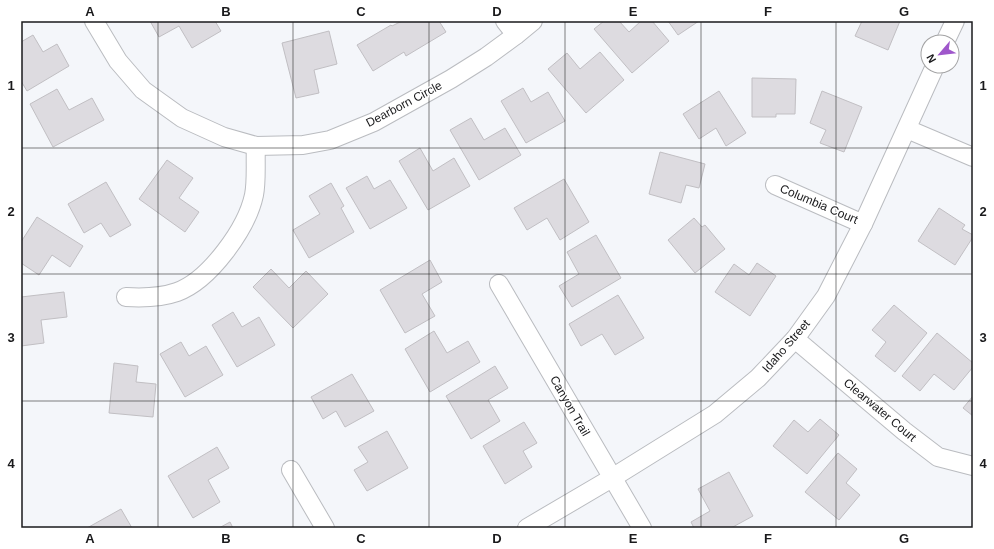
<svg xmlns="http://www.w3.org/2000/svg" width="994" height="549" font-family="Arial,sans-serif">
  <rect width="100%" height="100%" fill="#f4f6fa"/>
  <!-- building -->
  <g fill="#dddbe0" stroke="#c1bfc3">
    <polygon points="150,21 215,21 221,31 192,48 179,26 159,37"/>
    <polygon points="402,21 439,21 446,32 406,56 404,52 373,71 357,45 391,25 392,26"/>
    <polygon points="604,21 619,21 629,32 641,21 652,21 669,41 632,73 594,29"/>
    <polygon points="668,21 699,21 678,35"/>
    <polygon points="862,21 900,21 888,50 855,36"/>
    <polygon points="329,31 337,64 314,70 319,93 296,98 282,43"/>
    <polygon points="33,35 43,52 57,44 69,66 27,91 21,81 21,42"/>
    <polygon points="600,52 624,80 586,113 548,69 567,53 580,69"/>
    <polygon points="752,78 796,79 795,114 776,114 776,117 752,117"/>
    <polygon points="523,88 531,102 548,92 565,121 526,143 501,101"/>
    <polygon points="57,89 69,110 92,98 104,120 53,147 30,104"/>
    <polygon points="719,91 746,133 726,146 716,128 699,139 683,114"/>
    <polygon points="822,91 862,107 844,152 820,143 826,130 810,123"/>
    <polygon points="471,118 484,140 505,128 521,155 479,180 450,130"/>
    <polygon points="420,148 433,171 454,158 470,186 428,210 399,161"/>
    <polygon points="660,152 705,164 699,188 686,185 681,203 649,194"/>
    <polygon points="167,160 193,178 179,198 199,212 185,232 139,199"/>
    <polygon points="367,176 374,189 390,180 407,208 370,229 346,188"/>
    <polygon points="564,179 589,222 560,240 547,218 527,230 514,208"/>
    <polygon points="106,182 131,225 110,237 101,223 84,233 68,204"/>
    <polygon points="331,183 344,206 341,208 354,232 309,258 293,230 320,214 309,196"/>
    <polygon points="939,208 965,225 962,229 973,235 973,237 955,265 918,241"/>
    <polygon points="37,217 83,246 70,267 52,255 39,275 21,263 21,242"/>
    <polygon points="694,218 702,227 705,225 725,249 695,273 668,240"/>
    <polygon points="596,235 621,278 572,307 559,286 579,274 567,252"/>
    <polygon points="430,260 442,282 422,294 435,316 405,333 380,290"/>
    <polygon points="757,263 776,276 750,316 715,292 734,264 749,275"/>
    <polygon points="271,269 289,288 306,271 328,294 293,328 253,287"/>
    <polygon points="64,292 67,317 41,320 44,343 21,346 21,297"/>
    <polygon points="618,295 644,338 615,355 602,334 581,346 569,324"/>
    <polygon points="894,305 927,333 895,372 875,356 886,342 872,330"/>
    <polygon points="233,312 242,327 259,317 275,345 237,367 212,325"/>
    <polygon points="434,331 447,353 468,341 480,362 430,392 405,349"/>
    <polygon points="937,333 973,363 973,367 954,390 934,374 920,391 902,376"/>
    <polygon points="181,342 189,356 206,346 223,375 185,397 160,354"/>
    <polygon points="114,363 138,366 136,382 156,384 153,417 109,413"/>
    <polygon points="495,366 508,388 488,400 500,421 471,439 446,396"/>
    <polygon points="352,374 374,411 345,427 336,411 323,419 311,397"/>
    <polygon points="973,396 973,416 963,408"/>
    <polygon points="820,419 839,435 807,474 773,446 794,420 808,432"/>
    <polygon points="524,422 537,443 523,451 532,467 505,484 483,446"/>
    <polygon points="387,431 408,468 367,491 354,470 368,462 358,447"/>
    <polygon points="217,447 229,468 208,480 220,502 193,518 168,476"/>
    <polygon points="838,453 857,469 846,483 860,495 839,520 805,492"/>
    <polygon points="729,472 753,516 731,528 694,528 691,522 710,511 698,489"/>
    <polygon points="121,509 132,528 87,528"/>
    <polygon points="230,522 233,528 219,528"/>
  </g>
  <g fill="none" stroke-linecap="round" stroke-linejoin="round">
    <!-- minor casing -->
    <g stroke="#babcc0" stroke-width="20">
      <g id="minor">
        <polyline points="94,21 118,61 143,90 182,118 224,137 256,146 303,145 330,140 374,122 451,79 486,57 516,35 533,21"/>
        <polyline points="505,21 516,35"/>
        <polyline points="945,42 955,21"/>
        <polyline points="907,129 973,157"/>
        <polyline points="775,185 863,224"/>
        <polyline points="499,284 642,528"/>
        <path d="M 126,297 C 143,298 160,298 177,292 C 210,280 247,228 254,195 C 257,180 255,161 256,146"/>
        <polyline points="795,339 904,431 938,457 973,466"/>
        <polyline points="291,470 325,528"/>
        <polyline points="527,528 612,478 715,414 758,378 795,339 826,296 863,224 935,66"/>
      </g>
    </g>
    <!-- minor -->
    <use href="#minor" stroke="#fff" stroke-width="18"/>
  </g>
  <!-- grid -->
  <path fill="none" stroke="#1a1a1c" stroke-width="1" stroke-opacity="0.55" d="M 158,21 L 158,528M 293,21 L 293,528M 429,21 L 429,528M 565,21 L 565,528M 701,21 L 701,528M 836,21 L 836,528M 21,148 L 973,148M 21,274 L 973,274M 21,401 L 973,401"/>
  <g text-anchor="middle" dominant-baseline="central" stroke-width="3" stroke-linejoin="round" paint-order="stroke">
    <!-- street labels -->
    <g font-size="12" fill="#1a1a1c" stroke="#fff">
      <text transform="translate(404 104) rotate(-28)">Dearborn Circle</text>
      <text transform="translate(819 204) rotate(23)">Columbia Court</text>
      <text transform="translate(786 346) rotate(-49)">Idaho Street</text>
      <text transform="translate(570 406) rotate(60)">Canyon Trail</text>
      <text transform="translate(880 410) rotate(40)">Clearwater Court</text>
    </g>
  </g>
  <!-- border -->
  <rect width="994" height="549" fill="none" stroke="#ffffff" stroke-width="44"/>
  <!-- north arrow -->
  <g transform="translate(940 54) rotate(242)"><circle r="19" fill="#ffffff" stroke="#a3a3a4"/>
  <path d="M0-3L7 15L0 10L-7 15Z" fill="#9f57cb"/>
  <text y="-6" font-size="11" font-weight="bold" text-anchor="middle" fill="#1a1a1c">N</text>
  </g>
  <rect x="22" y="22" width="950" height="505" fill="none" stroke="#1a1a1c" stroke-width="1.5"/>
  <g font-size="13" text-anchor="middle" font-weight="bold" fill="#1a1a1c">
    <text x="90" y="16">A</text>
    <text x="226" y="16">B</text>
    <text x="361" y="16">C</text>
    <text x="497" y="16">D</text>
    <text x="633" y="16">E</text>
    <text x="768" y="16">F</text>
    <text x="904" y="16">G</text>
    <text x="11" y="90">1</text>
    <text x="983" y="90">1</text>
    <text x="11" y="216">2</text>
    <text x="983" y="216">2</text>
    <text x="11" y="342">3</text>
    <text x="983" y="342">3</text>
    <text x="11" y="468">4</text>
    <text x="983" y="468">4</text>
    <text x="90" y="543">A</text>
    <text x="226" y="543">B</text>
    <text x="361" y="543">C</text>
    <text x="497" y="543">D</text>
    <text x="633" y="543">E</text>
    <text x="768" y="543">F</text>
    <text x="904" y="543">G</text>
  </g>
</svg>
